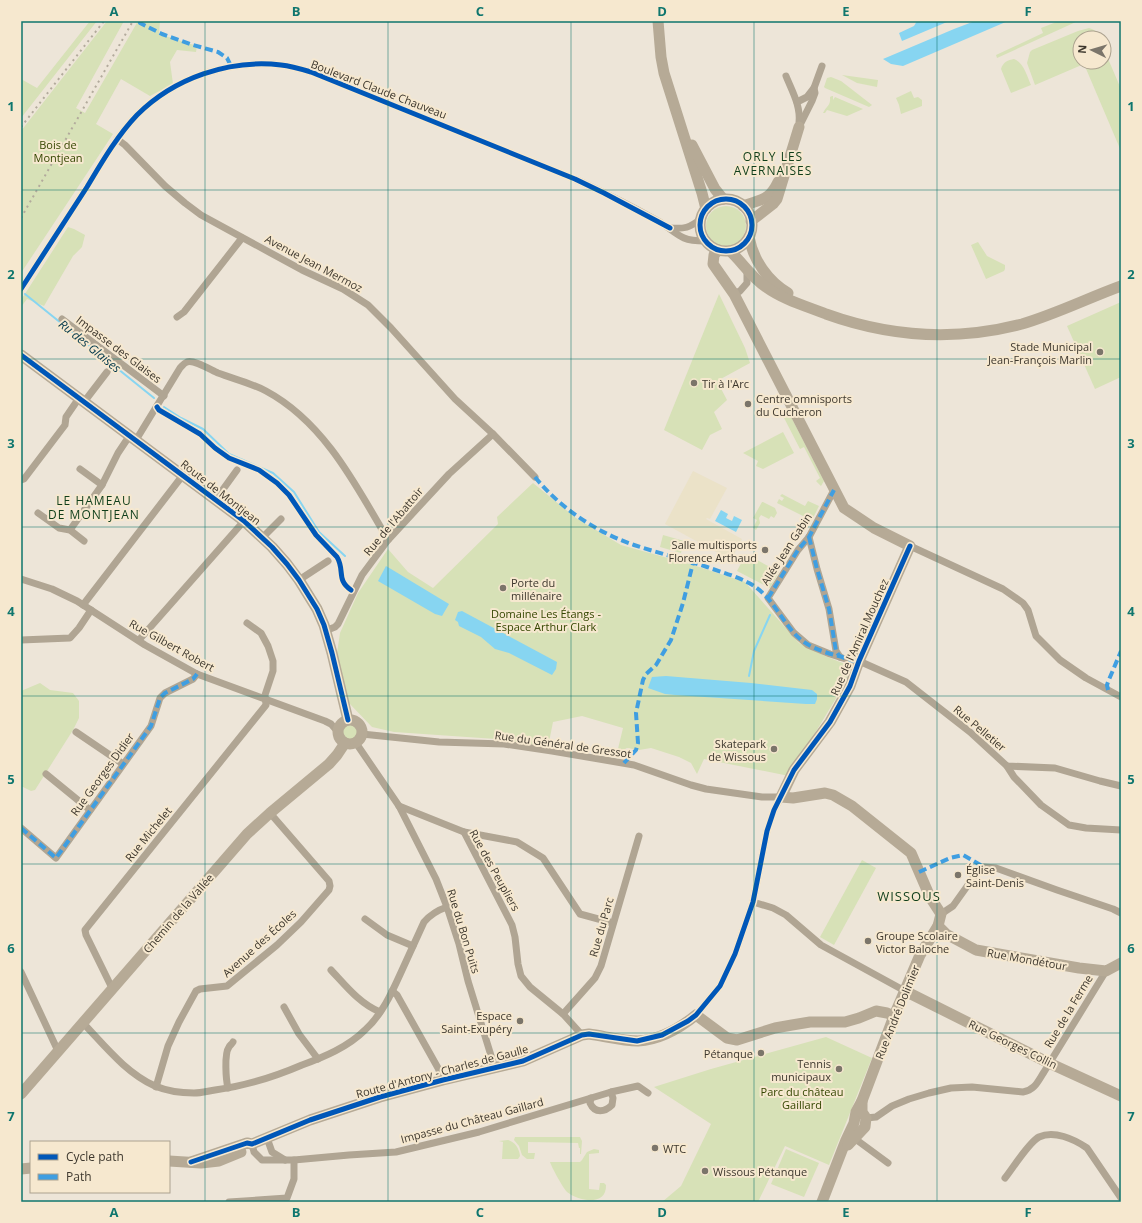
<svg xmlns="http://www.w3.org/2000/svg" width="1142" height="1223" font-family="'Open Sans',sans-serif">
  <rect width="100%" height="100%" fill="#ede5d8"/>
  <!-- green -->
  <g fill="#d7e1b7">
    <polygon points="90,21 97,21 21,118 21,79 37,88"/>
    <polygon points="107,21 124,21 76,108 85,113 138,21 160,21 159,34 197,46 196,52 177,50 170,62 173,84 150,96 121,79 96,124 113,134 21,273 21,131"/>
    <polygon points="1059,21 1078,21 997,58 996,55 1043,33 1041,28"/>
    <path d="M 1089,28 C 1095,30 1098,32 1101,38 L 1080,38 L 1080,62 L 1104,62 L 1104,46 L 1109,61 L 1121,89 L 1121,151 L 1084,64 L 1035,85 L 1027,63 L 1030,52 L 1032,50 L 1078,31 Z"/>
    <path d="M 1014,59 C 1024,63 1027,76 1031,85 L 1011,93 L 1001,69 C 1003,62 1008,60 1014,59 Z"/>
    <polygon points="842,75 878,80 877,87 857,83"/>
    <polygon points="831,77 841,81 872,105 869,107 825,88 824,87 827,78"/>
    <polygon points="911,91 914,98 918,97 922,100 922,106 901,114 899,105 896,98"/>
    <path d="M 832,96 L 833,96 L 833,100 L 835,97 L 863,109 L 847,116 L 827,110 L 825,113 L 823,113 C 826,106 831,106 830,97 Z"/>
    <circle cx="726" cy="226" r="20"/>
    <polygon points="68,227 74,229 85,235 82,247 73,256 44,306 27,299 21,307 21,300"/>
    <polygon points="978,242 987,256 1005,265 1005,269 1004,271 986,279 971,245"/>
    <polygon points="719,294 745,348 750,363 717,381 727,400 714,412 722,429 710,435 702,450 664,430"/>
    <polygon points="1121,302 1121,377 1095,389 1067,326"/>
    <polygon points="787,409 824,481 821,486 816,481 820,478 804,447 800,449 781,412"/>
    <polygon points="783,432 794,453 763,469 756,466 758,461 743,453"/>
    <polygon points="533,483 576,518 621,545 693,565 745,582 799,643 825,656 850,666 851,670 835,700 789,776 704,759 697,774 691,763 679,757 651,748 639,750 627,748 617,753 623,728 582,716 553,722 548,747 496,739 394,732 372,727 349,703 337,653 340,633 358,593 388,549 408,572 433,588 498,524 497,517"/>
    <polygon points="782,494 805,506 808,501 819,506 812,520 809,519 777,503 779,499 782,501 784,498 780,496"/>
    <polygon points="762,502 763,502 775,508 777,513 774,518 771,516 769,519 761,515 759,518 760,523 756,530 753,528 757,520 753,518"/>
    <polygon points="663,535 684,541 681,553 660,547"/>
    <polygon points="746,554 779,572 770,588 737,571"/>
    <polygon points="40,683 50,690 73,693 79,701 79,718 73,730 35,790 31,791 21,786 21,691"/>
    <circle cx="350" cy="732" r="8"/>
    <polygon points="862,860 876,868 834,945 820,937"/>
    <polygon points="826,1037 872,1058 829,1165 785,1146 758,1202 662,1202 681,1186 711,1124 654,1087 711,1069"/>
    <polygon points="515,1137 580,1137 582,1141 581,1154 580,1154 580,1148 579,1148 578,1143 528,1142 528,1153 535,1153 534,1159 527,1159 522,1155 519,1146 514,1140"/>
    <path d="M 508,1140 C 515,1142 519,1148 520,1156 L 518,1159 L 502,1159 L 503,1142 L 499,1141 Z"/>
    <path d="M 594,1149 L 599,1150 L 599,1153 L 589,1154 L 589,1189 L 599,1190 L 600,1183 L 604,1183 L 606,1185 C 607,1207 578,1201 567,1192 C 563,1188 552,1168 550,1162 L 580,1162 L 582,1160 L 587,1152 Z"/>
    <polygon points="786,1149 819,1163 804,1197 771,1184"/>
  </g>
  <!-- sand -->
  <polygon fill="#ebe2c8" points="693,471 727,488 710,519 707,518 706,519 742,539 731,560 665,524"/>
  <!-- water -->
  <g fill="#87d5f1">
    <polygon points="917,21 947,21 947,22 902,41 899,33 914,26"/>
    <polygon points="975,21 1008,21 903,66 891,64 883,59 954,29"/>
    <polygon points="721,510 728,514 726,518 732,521 734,516 742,520 736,532 715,521"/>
    <polygon points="386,566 449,604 442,616 435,614 378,581"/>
    <polygon points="462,611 557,662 556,669 552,675 509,653 495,649 481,637 459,626 458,622 455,620 458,612"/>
    <polygon points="666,676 751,683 812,690 817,694 817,699 815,704 806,704 675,695 665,694 648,688 652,677"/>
  </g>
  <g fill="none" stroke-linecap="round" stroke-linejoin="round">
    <!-- stream -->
    <g stroke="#87d5f1" stroke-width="2">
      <polyline points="25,294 154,398"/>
      <polyline points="164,407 181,418 203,429 229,454 273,473 294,492 319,532 345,556"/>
      <polyline points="749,676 754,651 770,615"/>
    </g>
    <!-- street -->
    <g stroke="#b0a593" stroke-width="7">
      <path d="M 786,76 C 792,91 801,106 799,123"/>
      <polyline points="797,102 807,97 814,88"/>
      <polyline points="799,127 812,101 815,93 814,88 822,66"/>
      <polyline points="117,139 125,145 165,186 185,203 201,215 302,270 343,289 368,305 391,328 455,399 493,434 535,477"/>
      <path d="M 670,228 C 685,229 689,228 701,219"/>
      <path d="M 21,289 C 43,255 65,221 87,187 C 102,162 117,136 137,115 C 174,78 229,59 281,65 C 291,66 301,69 311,72 L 575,179 C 603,192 631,206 658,221 C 667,226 675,234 684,238 C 691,241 698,241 705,241"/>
      <polyline points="734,294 740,291 747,283 747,270"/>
      <polyline points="177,317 184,312 242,238"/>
      <polyline points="62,319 164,396"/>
      <polyline points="84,402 107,372"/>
      <path d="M 136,440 L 180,368 C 182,366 184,363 187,362 C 193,359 211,370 218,373 C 234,379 251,383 266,391 C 324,422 356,485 388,540"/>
      <polyline points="80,469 102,485"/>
      <polyline points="21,480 24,479 65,425 66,417 79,398"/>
      <polyline points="834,490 809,537 798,550 768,598 794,633 808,645 830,654 852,661 859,661 906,682 970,732 1007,766 1055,768 1100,781 1121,786"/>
      <polyline points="216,499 237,470"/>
      <polyline points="38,513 59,528 70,530 84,541"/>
      <polyline points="70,530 102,485 118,453 130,435"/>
      <polyline points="809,537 817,569 829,609 836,651 840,657"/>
      <polyline points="262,538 281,519"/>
      <polyline points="910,546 1003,589 1023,603 1028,610 1036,636 1060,660 1086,678 1121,697"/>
      <polyline points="21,579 52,589 77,601 145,645 197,674 325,721 331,724 338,732"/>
      <polyline points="299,580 328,561"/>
      <polyline points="83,605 183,475"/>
      <polyline points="325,631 335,627 338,624 362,575 388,540 449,474 493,434"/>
      <polyline points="21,640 70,638 79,628 91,610"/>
      <polyline points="139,640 244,521"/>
      <polyline points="76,732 123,764"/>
      <polyline points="362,734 439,742 504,744 552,751 634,765 691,785 706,789 762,797 781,797 774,810 767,831 753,902 735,954 720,986 696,1015"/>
      <polyline points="356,743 399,806 436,879 447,907 459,944 468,981 493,1062 494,1068"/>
      <polyline points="1007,766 1014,777 1041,805 1069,825 1086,828 1121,830"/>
      <polyline points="46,774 90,810"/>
      <polyline points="399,806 464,832 512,925 515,937 518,964 521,976 530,987 563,1014 582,1035"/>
      <polyline points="21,828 56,858 151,726 160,698 165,693 193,679 197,674"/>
      <polyline points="464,832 517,842 543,858 580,914 613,923"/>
      <polyline points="753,902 773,908 786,915 821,945 905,991"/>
      <polyline points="941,914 953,906 978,871 984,867 996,868 1057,890 1113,909 1121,913"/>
      <polyline points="365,919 387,935 413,946"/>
      <path d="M 331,970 C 346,986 360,1004 380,1012"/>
      <polyline points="21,972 58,1051"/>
      <polyline points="112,988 86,935 85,930 266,705 265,695 273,671 273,661 268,646 261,633 247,623"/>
      <polyline points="392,991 397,995 438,1068 443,1080"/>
      <polyline points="284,1007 299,1034 318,1059"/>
      <polyline points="563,1014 595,978 601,966 639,836"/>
      <path d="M 83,1023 C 105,1046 126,1073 155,1086 C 167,1091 181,1093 194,1093 C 201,1093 208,1091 215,1090 C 245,1086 274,1077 302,1065 C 324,1057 348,1047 365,1030 C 383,1014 393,990 403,968 C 410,953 417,937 424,922 C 431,914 438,910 447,907"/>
      <polyline points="156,1087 168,1046 179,1022 196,991 200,989 227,986 277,945 301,922 329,890 330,886 329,881 270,813"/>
      <path d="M 228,1088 C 226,1080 224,1054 229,1047 C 230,1045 232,1044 233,1042"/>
      <path d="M 591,1098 L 590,1103 C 595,1114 605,1112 612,1105 L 613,1098 L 611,1092"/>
      <path d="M 866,1118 L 876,1117 L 892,1106 L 909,1099 L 929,1093 L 951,1088 L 972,1087 L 1023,1092 C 1035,1090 1038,1081 1044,1072 L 1106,971"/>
      <polyline points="267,1138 272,1152 285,1160"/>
      <polyline points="854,1138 888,1163"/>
      <polyline points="252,1144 254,1152 262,1160 294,1160 349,1155 396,1152 479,1132 611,1092 638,1086 648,1093"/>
      <path d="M 1005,1178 C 1013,1168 1029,1142 1039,1137 C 1054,1130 1074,1139 1087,1148 L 1121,1198"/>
      <polyline points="229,1202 287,1198 294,1179 294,1160"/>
    </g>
    <!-- secondary -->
    <g stroke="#b6aa96" stroke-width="11">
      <polyline points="658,21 661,57 664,73 702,193 706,209"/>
      <polyline points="692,145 715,189 723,199"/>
      <circle cx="726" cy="225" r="26"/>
      <path d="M 743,206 C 761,199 769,201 778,182"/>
      <polyline points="751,221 773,204 777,199 799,127"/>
      <path d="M 749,237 C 753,260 768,281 788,293"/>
      <polyline points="718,250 714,255 713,264 734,294 844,508 874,528 910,546 859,661 850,686 830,722 794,770 781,797 793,798 825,793 833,795 852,806 911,853 930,897 941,914 938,926 920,955 894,1016 862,1101 856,1112 854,1123 846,1140 822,1202"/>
      <path d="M 730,251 C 742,262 752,278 766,287 C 784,300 806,306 826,314 C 890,337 957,341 1022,324 C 1056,314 1088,298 1121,286"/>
      <polyline points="21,355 244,521 272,547 287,564 299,580 317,609 324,625 332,653 348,720"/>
      <circle cx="350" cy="732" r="12"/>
      <polyline points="938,926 946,934 976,950 1079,968 1106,971 1121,963"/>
      <polyline points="905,991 1049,1063 1121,1096"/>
      <polyline points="21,1094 247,834 270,813 329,764 337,755 345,743"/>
      <polyline points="848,1145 865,1127 866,1118 862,1112 862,1101"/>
      <polyline points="169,1161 201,1163 219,1161 241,1152"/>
      <path d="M 191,1162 L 247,1143 L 252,1144 L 310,1120 L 380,1097 L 443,1080 L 523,1061 L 582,1035 L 589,1034 C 604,1036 622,1041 638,1041 C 659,1040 680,1028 696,1015 L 727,1038 L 737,1040 L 775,1028 L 792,1025 L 810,1022 L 845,1022 L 859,1018 L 876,1011 L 887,1013 L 894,1016"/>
      <polyline points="21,1169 31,1168"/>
    </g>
    <!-- rail -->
    <g stroke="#b2aa9c" stroke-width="2" stroke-dasharray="2 4" stroke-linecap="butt">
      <polyline points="21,127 104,21"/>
      <polyline points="21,218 133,21"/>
    </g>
    <!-- quiet -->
    <g stroke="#3f9ee1" stroke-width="4" stroke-dasharray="8 4" stroke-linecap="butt">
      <polyline points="140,21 140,23 162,34 193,45 218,52 227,58 231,66"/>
      <path d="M 535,477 C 560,508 596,532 634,545 C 658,553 683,559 707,567 C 721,572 736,576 749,583 C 770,594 779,616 794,633 C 805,646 822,652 839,656 C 846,658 851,662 859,661"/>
      <polyline points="809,537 817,569 829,609 836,651 840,657"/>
      <polyline points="768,598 798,550 809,537 834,490"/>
      <polyline points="1108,690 1107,685 1108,682 1121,651"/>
      <polyline points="624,763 636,750 638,743 636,713 643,680 646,674 656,665 671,640 683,603 693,563"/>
      <polyline points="21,828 56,858 151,726 160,698 165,693 193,679 197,674"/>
      <polyline points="919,872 950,858 963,855 984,867"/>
    </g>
    <!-- cycleway casing -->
    <g stroke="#f6e8cf" stroke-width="8">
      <g id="cycleway">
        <circle cx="726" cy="225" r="26"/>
        <path d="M 21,289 C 43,255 65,221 87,187 C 102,162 117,136 137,115 C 174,78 229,59 281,65 C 291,66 301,69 311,72 L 575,179 L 604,193 L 670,228"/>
        <polyline points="21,355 244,521 272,547 287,564 299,580 317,609 324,625 332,653 348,720"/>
        <path d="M 157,407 L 159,410 L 200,434 L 215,448 L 229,458 L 259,470 L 277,483 L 289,495 L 316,535 L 337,557 C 345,570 336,580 351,590"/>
        <polyline points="191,1162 247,1143 252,1144 310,1120 380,1097 443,1080 523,1061 582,1035 589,1034 637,1041 662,1035 688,1021 696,1015 720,986 735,954 753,902 767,831 774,810 794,770 830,722 850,686 859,661 910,546"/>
      </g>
    </g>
    <!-- cycleway -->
    <use href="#cycleway" stroke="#0057b8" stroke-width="5"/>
  </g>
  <!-- grid -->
  <path fill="none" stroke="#0f766e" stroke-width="1" stroke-opacity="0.55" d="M 205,21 L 205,1202M 388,21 L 388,1202M 571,21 L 571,1202M 754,21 L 754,1202M 937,21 L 937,1202M 21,190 L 1121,190M 21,359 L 1121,359M 21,527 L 1121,527M 21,696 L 1121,696M 21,864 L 1121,864M 21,1033 L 1121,1033"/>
  <!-- markers -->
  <g fill="#7b756a" stroke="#f6e8cf" stroke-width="1.5">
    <circle cx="1100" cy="352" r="4"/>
    <circle cx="694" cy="383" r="4"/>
    <circle cx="748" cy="404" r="4"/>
    <circle cx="765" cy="550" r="4"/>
    <circle cx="503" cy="588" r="4"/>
    <circle cx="774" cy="749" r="4"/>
    <circle cx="958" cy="875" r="4"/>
    <circle cx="868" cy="941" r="4"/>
    <circle cx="520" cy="1021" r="4"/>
    <circle cx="761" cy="1053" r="4"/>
    <circle cx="839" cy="1069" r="4"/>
    <circle cx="655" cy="1148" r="4"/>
    <circle cx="705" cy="1171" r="4"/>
  </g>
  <g text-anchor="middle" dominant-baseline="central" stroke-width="4" stroke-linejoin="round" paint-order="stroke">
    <!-- street labels -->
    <g font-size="11" fill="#3e382e" stroke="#f6e8cf">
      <text transform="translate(379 89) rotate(21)">Boulevard Claude Chauveau</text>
      <text transform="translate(314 263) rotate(28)">Avenue Jean Mermoz</text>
      <text transform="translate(119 349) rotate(37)">Impasse des Glaises</text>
      <text transform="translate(221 492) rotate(38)">Route de Montjean</text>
      <text transform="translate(393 521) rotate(-50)">Rue de l'Abattoir</text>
      <text transform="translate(786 549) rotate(-57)">Allée Jean Gabin</text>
      <text transform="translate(859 637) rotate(-66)">Rue de l'Amiral Mouchez</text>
      <text transform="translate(172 645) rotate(29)">Rue Gilbert Robert</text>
      <text transform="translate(980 728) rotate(40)">Rue Pelletier</text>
      <text transform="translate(563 744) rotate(8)">Rue du Général de Gressot</text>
      <text transform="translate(102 774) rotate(-54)">Rue Georges Didier</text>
      <text transform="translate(148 834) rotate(-51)">Rue Michelet</text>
      <text transform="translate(495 870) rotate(61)">Rue des Peupliers</text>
      <text transform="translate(178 913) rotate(-49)">Chemin de la Vallée</text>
      <text transform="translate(601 927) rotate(-74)">Rue du Parc</text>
      <text transform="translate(464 931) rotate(73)">Rue du Bon Puits</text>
      <text transform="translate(259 943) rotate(-42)">Avenue des Écoles</text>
      <text transform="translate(1027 959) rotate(10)">Rue Mondétour</text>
      <text transform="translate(1068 1011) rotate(-59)">Rue de la Ferme</text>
      <text transform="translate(897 1012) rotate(-68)">Rue André Dolimier</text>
      <text transform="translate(1013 1044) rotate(26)">Rue Georges Collin</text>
      <text transform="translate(442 1071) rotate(-15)">Route d'Antony - Charles de Gaulle</text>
      <text transform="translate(472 1120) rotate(-15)">Impasse du Château Gaillard</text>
    </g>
    <!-- park labels -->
    <g font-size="11" fill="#344601" stroke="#f6e8cf">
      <text x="58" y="144">Bois de<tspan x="58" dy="13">Montjean</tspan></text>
      <text x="546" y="613">Domaine Les Étangs -<tspan x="546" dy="13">Espace Arthur Clark</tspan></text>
      <text x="802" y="1091">Parc du château<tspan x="802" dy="13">Gaillard</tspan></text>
    </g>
    <!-- poi labels -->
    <g font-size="11" fill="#3e382e" stroke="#f6e8cf" text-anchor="start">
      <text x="1092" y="346" text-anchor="end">Stade Municipal<tspan x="1092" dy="13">Jean-François Marlin</tspan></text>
      <text x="702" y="383">Tir à l'Arc</text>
      <text x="756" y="398">Centre omnisports<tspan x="756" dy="13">du Cucheron</tspan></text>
      <text x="757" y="544" text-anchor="end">Salle multisports<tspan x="757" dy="13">Florence Arthaud</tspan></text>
      <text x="511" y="582">Porte du<tspan x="511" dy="13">millénaire</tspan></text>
      <text x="766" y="743" text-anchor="end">Skatepark<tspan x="766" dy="13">de Wissous</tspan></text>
      <text x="966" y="869">Église<tspan x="966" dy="13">Saint-Denis</tspan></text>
      <text x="876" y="935">Groupe Scolaire<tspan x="876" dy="13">Victor Baloche</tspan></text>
      <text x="512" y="1015" text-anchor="end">Espace<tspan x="512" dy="13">Saint-Exupéry</tspan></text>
      <text x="753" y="1053" text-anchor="end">Pétanque</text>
      <text x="831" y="1063" text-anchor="end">Tennis<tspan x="831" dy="13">municipaux</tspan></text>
      <text x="663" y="1148">WTC</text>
      <text x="713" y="1171">Wissous Pétanque</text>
    </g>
    <!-- neighbourhood labels -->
    <g font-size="12" letter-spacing="1" fill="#0f3e1a" stroke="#f6e8cf">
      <text x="773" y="156">ORLY LES<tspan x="773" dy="14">AVERNAISES</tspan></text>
      <text x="94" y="500">LE HAMEAU<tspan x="94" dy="14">DE MONTJEAN</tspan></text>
    </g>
    <!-- water labels -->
    <g font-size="12" font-style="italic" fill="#02384b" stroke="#f6e8cf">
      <text transform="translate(90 346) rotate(39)">Ru des Glaises</text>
    </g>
    <!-- quarter labels -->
    <g font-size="13" letter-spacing="1" fill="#0f3e1a" stroke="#f6e8cf">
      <text x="909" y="896">WISSOUS</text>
    </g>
  </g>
  <!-- border -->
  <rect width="1142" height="1223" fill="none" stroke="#f6e8cf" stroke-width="44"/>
  <!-- legend -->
  <rect x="30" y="1141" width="140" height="52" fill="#f6e8cf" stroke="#aca28f"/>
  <rect x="38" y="1154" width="20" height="6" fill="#0057b8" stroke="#aca28f"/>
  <text x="66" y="1161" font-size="12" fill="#3e382e">Cycle path</text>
  <rect x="38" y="1174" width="20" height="6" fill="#3f9ee1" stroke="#aca28f"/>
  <text x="66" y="1181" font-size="12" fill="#3e382e">Path</text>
  <!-- north arrow -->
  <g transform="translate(1092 50) rotate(275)"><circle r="19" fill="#f6e8cf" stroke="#aca28f"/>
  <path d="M0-3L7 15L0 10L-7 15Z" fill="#7b756a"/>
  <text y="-6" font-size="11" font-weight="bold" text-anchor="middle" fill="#3e382e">N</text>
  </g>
  <rect x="22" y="22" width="1098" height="1179" fill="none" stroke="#0f766e" stroke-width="1.5"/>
  <g font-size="13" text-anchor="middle" font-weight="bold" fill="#0f766e">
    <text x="114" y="16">A</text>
    <text x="296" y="16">B</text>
    <text x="480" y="16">C</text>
    <text x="662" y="16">D</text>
    <text x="846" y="16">E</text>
    <text x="1028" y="16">F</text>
    <text x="11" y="111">1</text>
    <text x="1131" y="111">1</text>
    <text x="11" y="279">2</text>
    <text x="1131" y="279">2</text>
    <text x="11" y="448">3</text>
    <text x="1131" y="448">3</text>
    <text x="11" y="616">4</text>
    <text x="1131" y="616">4</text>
    <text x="11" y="784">5</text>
    <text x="1131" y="784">5</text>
    <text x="11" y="953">6</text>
    <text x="1131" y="953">6</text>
    <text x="11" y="1121">7</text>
    <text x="1131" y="1121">7</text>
    <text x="114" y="1217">A</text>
    <text x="296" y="1217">B</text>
    <text x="480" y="1217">C</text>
    <text x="662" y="1217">D</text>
    <text x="846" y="1217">E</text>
    <text x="1028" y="1217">F</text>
  </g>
</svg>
